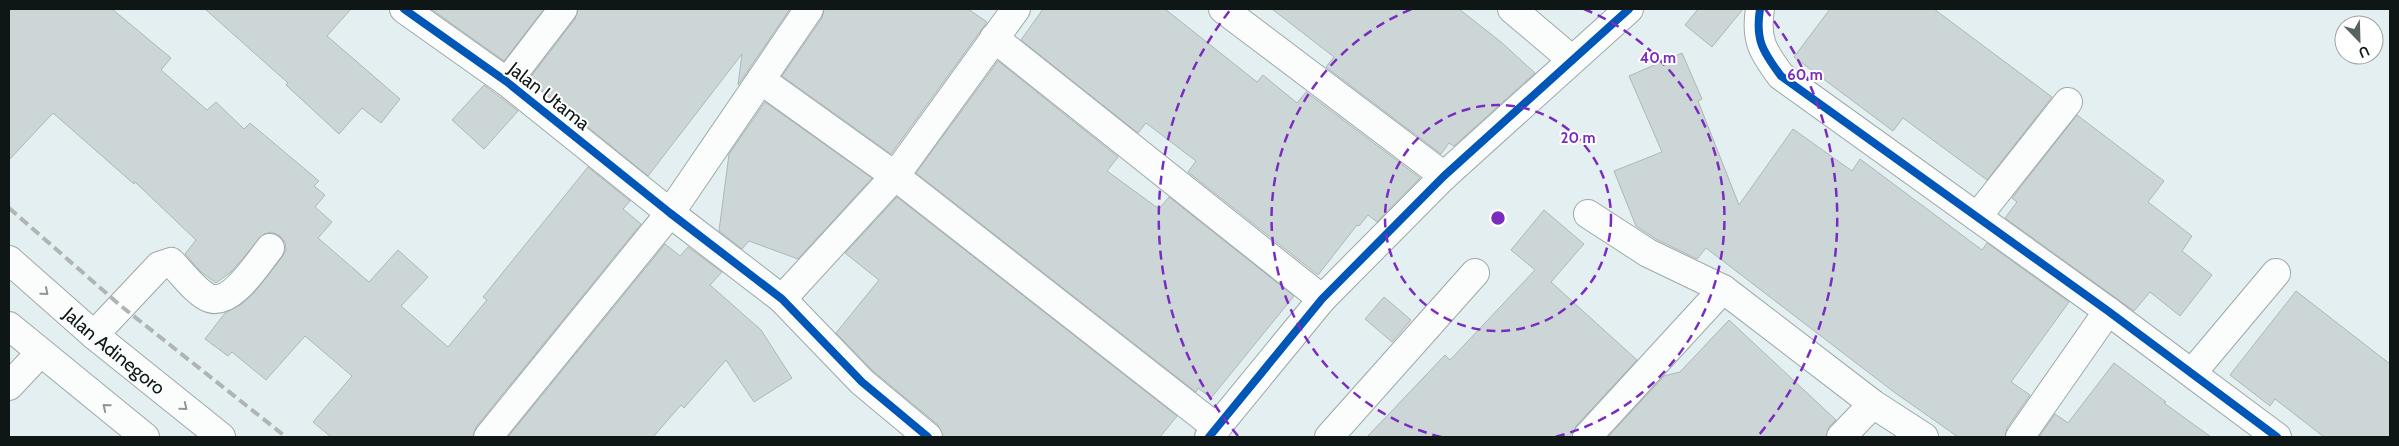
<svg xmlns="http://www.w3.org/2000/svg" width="2399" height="446" font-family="Cabin,sans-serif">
  <rect width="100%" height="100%" fill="#e3eff0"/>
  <!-- building -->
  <g fill="#cdd6d6" stroke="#aeb7b7">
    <polygon points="9,9 112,9 171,58 161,70 207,110 216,102 244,129 250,123 319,181 314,186 325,195 315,207 332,222 318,238 369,282 398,250 428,277 401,306 448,347 487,300 483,297 588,167 630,201 623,209 641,224 476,427 473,437 331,437 313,422 352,376 305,336 266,380 232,352 228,356 205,339 225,313 242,304 254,293 282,257 286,250 285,242 280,236 272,232 264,234 231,272 216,283 200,271 185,254 196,240 135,182 134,184 53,113 9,160"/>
    <polygon points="205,9 351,9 327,36 400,99 381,123 362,108 339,134 286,85 288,83"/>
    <polygon points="431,9 544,9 504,61"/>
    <polygon points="578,9 790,9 738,85 742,54 648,176 529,79 575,19"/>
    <polygon points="824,9 968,9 987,22 891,154 782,76 822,18"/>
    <polygon points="1043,9 1165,9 1257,82 1263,75 1297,103 1306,92 1420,178 1377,222 1368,215 1359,226 1357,225 1318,275 1188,172 1196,161 1146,123 1138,133 1021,40"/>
    <polygon points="1272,9 1459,9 1501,42 1535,73 1454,146 1449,143 1441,154 1326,67 1334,57"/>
    <polygon points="1698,9 1743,9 1712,47 1685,25"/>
    <polygon points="1830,9 1934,9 2052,97 1987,180 1903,118 1893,131 1794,57"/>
    <polygon points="1682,53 1702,99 1698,101 1739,205 1793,129 1852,171 1860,159 1982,250 1987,243 2069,302 2011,382 2030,395 2007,428 2005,437 1958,437 1894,392 1706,248 1697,259 1656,239 1636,226 1614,171 1662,152 1629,76"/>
    <polygon points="998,61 1118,157 1107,171 1159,209 1169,197 1294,296 1211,398 1198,388 1196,392 916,173"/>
    <polygon points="484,85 518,111 484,149 452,120"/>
    <polygon points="765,102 872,178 798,259 749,241 742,249 719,231 729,154"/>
    <polygon points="2077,115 2164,181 2148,202 2192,236 2182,251 2212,275 2180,316 2150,292 2134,311 2005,218 2017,202 2012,198"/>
    <polygon points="897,197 1177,416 1160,437 943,437 938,425 873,371 836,333 879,280 845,253"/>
    <polygon points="1544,210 1584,244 1551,282 1637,360 1576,426 1572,437 1367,437 1445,355 1450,360 1535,270 1511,250"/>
    <polygon points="665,244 680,256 688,247 722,272 710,285 761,330 792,378 754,402 726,360 684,408 681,405 653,437 508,437"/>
    <polygon points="2296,291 2390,364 2390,437 2324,437 2275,399 2270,406 2230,375"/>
    <polygon points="1384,297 1411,320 1392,342 1365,319"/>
    <polygon points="1729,320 1836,420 1829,427 1826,437 1608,437 1664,376 1680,372"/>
    <polygon points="2114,363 2166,402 2164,403 2211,437 2039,437 2055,414 2068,423"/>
  </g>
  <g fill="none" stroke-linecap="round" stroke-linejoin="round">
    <!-- minor casing -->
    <g stroke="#9fa8a8" stroke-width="30">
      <g id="minor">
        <polyline points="404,9 507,82 670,213 782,299 862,382 928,437"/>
        <polyline points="1223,9 1444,176"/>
        <polyline points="1512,9 1571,59"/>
        <path d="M 1760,9 C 1755,40 1763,52 1781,76 L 2108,311 L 2277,437"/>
        <polyline points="994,38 1322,299"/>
        <polyline points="761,80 895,176 1217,428"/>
        <polyline points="507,82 563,9"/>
        <polyline points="1588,214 1648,253 1723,289 1873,404 1924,437"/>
        <polyline points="1977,217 2068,102"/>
        <polyline points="782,299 895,176 1016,9"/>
        <path d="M 94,335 L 159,266 L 171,262 C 182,273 194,290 207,297 C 230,309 257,264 270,248"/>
        <polyline points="2192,373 2276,273"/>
        <polyline points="9,386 40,353"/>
        <polyline points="488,437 670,213 809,9"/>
        <polyline points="1209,437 1322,299 1444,176 1629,9"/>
        <polyline points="1329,437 1475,273"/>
        <polyline points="1587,437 1723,289"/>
        <polyline points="1841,437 1873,404"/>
        <polyline points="2020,437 2108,311"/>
      </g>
    </g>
    <!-- trunk casing -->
    <g stroke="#9fa8a8" stroke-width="30">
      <g id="trunk">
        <path id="s1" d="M 9,260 L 94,335 L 221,437"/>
        <polyline points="9,326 145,437"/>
      </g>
    </g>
    <!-- minor -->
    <use href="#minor" stroke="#fbfdfd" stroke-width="28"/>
    <!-- trunk -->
    <use href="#trunk" stroke="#fbfdfd" stroke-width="28"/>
    <!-- rail -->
    <polyline stroke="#b1b4b4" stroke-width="4" stroke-dasharray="10 5" stroke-linecap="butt" points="9,208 121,306 286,437"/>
    <!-- cycleway casing -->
    <g stroke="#fff" stroke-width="11">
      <g id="cycleway">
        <polyline points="404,9 507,82 670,213 782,299 862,382 928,437"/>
        <path d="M 1760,9 C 1755,40 1763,52 1781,76 L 2108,311 L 2277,437"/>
        <polyline points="1209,437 1322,299 1444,176 1629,9"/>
      </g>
    </g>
    <!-- cycleway -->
    <use href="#cycleway" stroke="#0057b8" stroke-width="8"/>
  </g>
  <!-- one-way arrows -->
  <defs><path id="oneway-chevron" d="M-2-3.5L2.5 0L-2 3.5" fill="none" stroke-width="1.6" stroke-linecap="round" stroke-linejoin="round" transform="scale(1.25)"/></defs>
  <g stroke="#909595">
    <use href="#oneway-chevron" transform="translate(45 292) rotate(41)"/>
    <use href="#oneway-chevron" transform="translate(106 407) rotate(-141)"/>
    <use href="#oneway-chevron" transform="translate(184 407) rotate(39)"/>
  </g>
  <!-- distance rings -->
  <g fill="none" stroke="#7b2cbf" stroke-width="2.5" stroke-dasharray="9 6">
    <circle cx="1498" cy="218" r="113"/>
    <path d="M1441 437A226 226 0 0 1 1412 9M1584 9A226 226 0 0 1 1555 437"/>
    <path d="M1238 436A339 339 0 0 1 1231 9M1765 9A339 339 0 0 1 1758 436"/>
  </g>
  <g text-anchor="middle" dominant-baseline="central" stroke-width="4" stroke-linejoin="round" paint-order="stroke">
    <!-- street labels -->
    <g font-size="19" fill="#0e1616" stroke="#fff">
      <text transform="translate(549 96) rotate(38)">Jalan Utama</text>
      <text stroke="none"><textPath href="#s1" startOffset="139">Jalan Adinegoro</textPath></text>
    </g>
  </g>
  <circle cx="1498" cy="218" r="8" fill="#7b2cbf" stroke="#fff" stroke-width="2.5"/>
  <g font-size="15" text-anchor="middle" font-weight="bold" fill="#7b2cbf" stroke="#fff" stroke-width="4" stroke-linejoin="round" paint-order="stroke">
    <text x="1658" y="63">40 m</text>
    <text x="1805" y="80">60 m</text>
    <text x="1578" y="143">20 m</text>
  </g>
  <!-- border -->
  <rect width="2399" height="446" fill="none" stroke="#0e1616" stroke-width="20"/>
  <!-- north arrow -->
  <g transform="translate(2359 40) rotate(157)"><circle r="24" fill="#ffffff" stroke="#9fa2a2"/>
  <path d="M0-4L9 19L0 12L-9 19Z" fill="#596262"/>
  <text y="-8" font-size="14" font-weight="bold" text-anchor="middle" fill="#0e1616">U</text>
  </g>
</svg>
